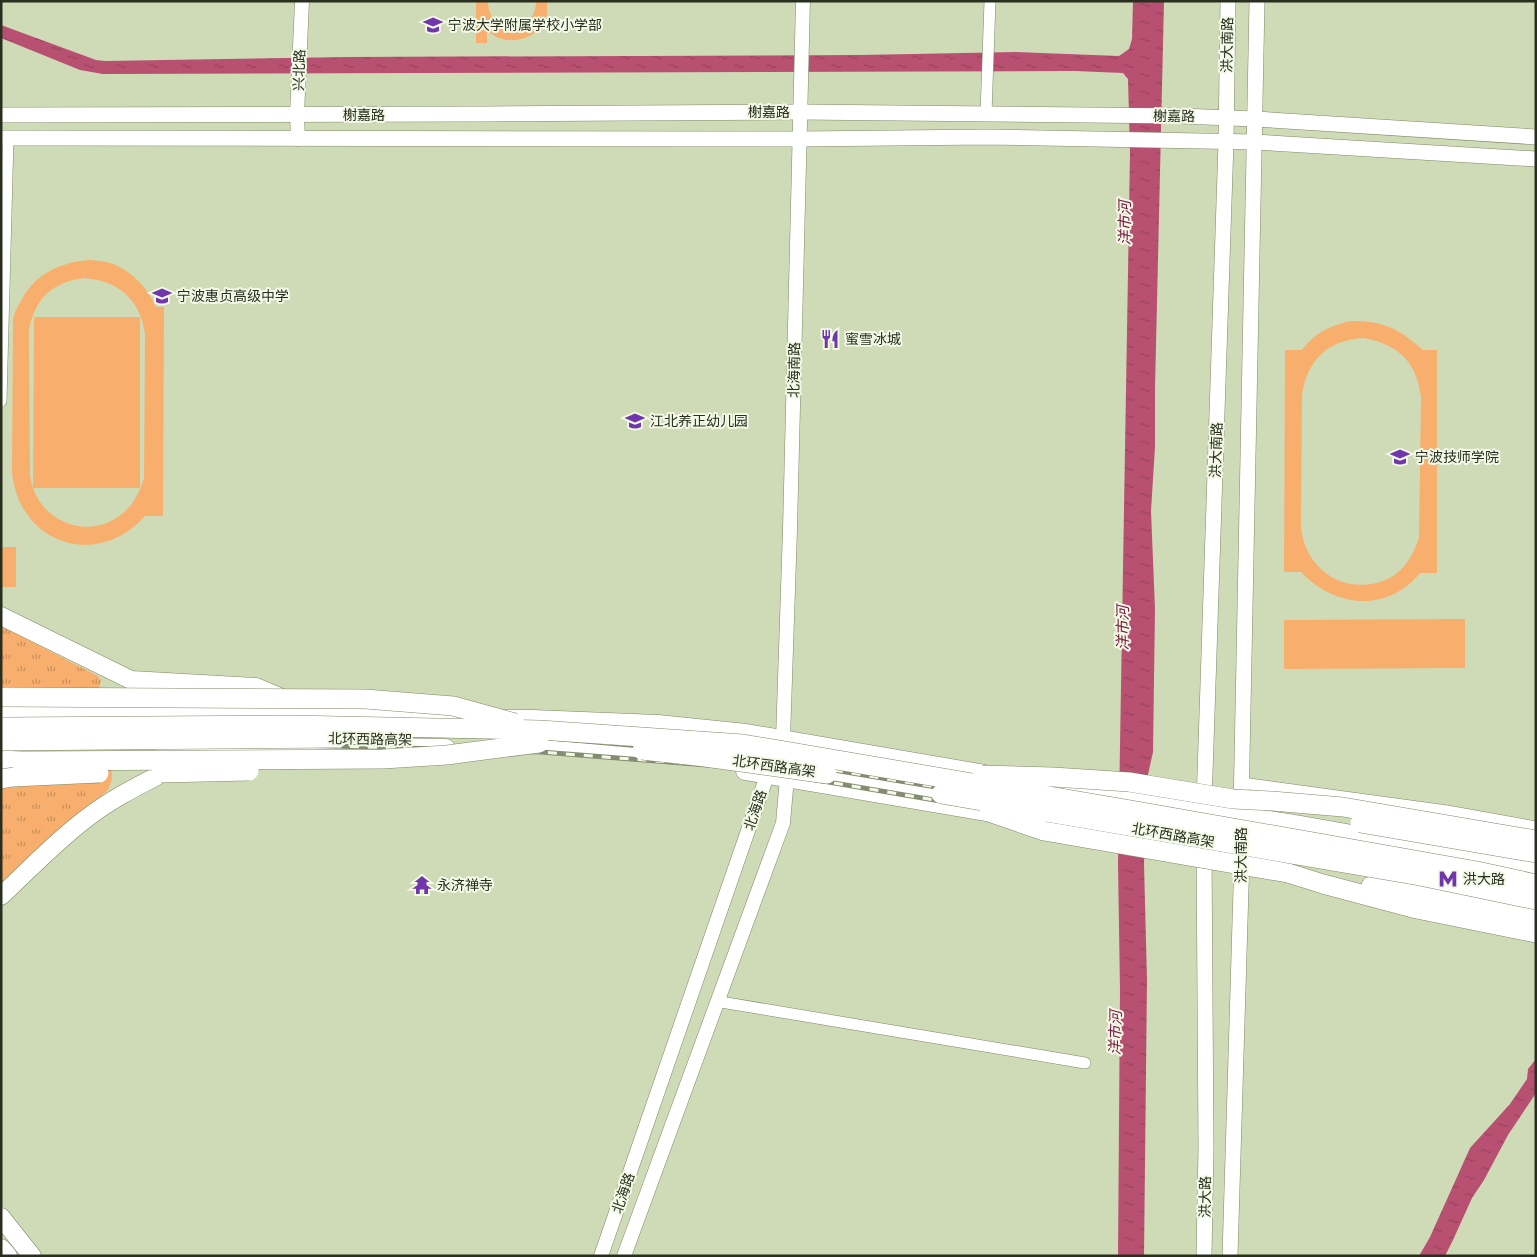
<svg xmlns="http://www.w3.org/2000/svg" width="1537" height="1257" font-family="Helvetica,'Noto Sans SC',sans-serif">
  <defs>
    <pattern id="grass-tufts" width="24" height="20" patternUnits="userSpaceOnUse" patternTransform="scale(1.25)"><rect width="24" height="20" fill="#f8af6e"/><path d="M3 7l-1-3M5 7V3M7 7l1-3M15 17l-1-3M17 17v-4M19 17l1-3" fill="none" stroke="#c98f5a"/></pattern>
    <pattern id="water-ripples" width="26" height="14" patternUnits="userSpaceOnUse" patternTransform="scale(1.25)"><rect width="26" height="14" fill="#b85072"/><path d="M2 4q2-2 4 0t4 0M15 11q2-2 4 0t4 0" fill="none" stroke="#96435d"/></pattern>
  </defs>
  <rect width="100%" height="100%" fill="#cfdbb6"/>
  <!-- grass -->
  <g fill="url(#grass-tufts)">
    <polygon points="1,626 98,676 101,681 99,688 92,690 1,689"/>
    <path d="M 110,768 C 114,776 111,783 108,790 L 61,831 L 1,888 L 1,774 Z"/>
  </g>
  <!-- pitch -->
  <g fill="#f8af6e" fill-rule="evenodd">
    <path d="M 476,1 L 488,1 C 488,36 536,37 536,1 L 547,1 C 547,8 548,14 545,21 C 534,42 503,47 487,30 L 487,43 L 476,43 Z"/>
    <path d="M 90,260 C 97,261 104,261 110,263 C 130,269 148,288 156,307 L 164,307 L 163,516 L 145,516 C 97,570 19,544 12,472 L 13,320 C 14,312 18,306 22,299 C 36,273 62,262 90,260 ZM 84,278 C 119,281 140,299 145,334 L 144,478 C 141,488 137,497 131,505 C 97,546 36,525 30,475 L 29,330 C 35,298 53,282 84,278 Z"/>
    <polygon points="34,317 140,317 140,488 33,488"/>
    <path d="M 1350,321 C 1384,321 1398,328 1423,350 L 1437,350 L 1437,573 L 1420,573 C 1387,613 1335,608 1301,572 L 1284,572 L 1285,350 L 1302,350 C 1316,332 1328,327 1350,321 ZM 1364,338 C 1399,345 1417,362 1421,398 L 1419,538 C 1414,553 1405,570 1390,578 C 1348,598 1306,572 1301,528 L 1302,394 C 1308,359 1328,340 1364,338 Z"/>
    <rect x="1" y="547" width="15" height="40"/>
    <polygon points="1465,619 1465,668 1284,669 1284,620"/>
  </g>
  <!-- water -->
  <g fill="url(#water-ripples)">
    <polygon points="1133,1 1164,1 1155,388 1155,447 1151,511 1155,609 1153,752 1147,779 1144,864 1147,980 1144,1256 1118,1256 1120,990 1118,865 1130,153 1128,79 1123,73 1075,71 103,74 80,70 1,38 1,25 96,60 105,61 349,57 860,55 1016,52 1119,56 1129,49 1132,39"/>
    <polygon points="1536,1059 1536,1093 1508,1135 1484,1180 1472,1198 1453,1240 1445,1256 1419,1256 1430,1237 1470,1148 1510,1104 1527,1079 1528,1069"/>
  </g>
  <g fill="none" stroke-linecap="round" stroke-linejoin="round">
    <!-- minor casing -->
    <g stroke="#7e8966" stroke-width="12">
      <g id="minor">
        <polyline points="986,114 990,1"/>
        <polyline points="1,401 8,138"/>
        <polyline points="1242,783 1447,811 1536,827"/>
        <polyline points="721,1002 1085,1063"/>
      </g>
    </g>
    <!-- tertiary casing -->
    <g stroke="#7e8966" stroke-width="15">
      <g id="tertiary">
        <polyline points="298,139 297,115 302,1"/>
        <polyline points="784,748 783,739 790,529 803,1"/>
        <polyline points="601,1256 770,767"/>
        <polyline points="624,1256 783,823 787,778 786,769"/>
      </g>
    </g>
    <!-- secondary casing -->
    <g stroke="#7e8966" stroke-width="16">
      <g id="secondary">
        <polyline points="1,115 486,114 800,112 1181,116 1255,119 1536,137"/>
        <polyline points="1,138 800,139 987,137 1255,142 1536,159"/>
        <polyline points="1204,804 1226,142 1228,1"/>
        <polyline points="1241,810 1257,1"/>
        <polyline points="1204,847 1206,1148 1204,1256"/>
        <polyline points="1230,1256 1242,855"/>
      </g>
    </g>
    <!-- primary casing -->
    <g stroke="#7e8966" stroke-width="19">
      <g id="primary">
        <polyline points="1,616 131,680 256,687 282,698"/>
        <polyline points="1,716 312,716 533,719 658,724 746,733 997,776"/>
        <polyline points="164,751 324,746 446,748"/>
        <polyline points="745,771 1003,815"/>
        <polyline points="1039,783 1300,825 1536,867"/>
        <polyline points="1127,836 1196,847"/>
        <path d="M 1,896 C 29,870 56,841 87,818 C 114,797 144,783 174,767"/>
        <polyline points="1,1217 32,1256"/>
        <polyline points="1,1248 8,1256"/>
      </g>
    </g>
    <!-- trunk casing -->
    <g stroke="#7e8966" stroke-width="20">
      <g id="trunk">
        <polyline points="539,743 642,750"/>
        <polyline points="1,760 20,761"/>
        <polyline points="827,774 941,794"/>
        <polyline points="1288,873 1323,884 1417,909 1536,933"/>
        <polyline points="1371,886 1444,898 1536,916"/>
      </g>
    </g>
    <!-- minor -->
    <use href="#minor" stroke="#fff" stroke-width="11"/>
    <!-- tertiary -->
    <use href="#tertiary" stroke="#fff" stroke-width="14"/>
    <!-- secondary -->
    <use href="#secondary" stroke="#fff" stroke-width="15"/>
    <!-- primary -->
    <use href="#primary" stroke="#fff" stroke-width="18"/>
    <!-- trunk -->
    <use href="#trunk" stroke="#fff" stroke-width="19"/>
    <!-- rail casing -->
    <g stroke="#848c71" stroke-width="5">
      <g id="rail">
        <polyline points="296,733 539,737 744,755 1450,873 1536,891"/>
        <polyline points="296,745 541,752 746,768 1446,887 1536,906"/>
      </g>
    </g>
    <!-- rail -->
    <use href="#rail" stroke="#f3f9e6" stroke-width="3" stroke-dasharray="9" stroke-linecap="butt"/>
    <!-- trunk-bridge casing -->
    <g stroke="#7e8966" stroke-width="20" stroke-linecap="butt">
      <g id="trunk-bridge">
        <polyline points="1,697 365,699 453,706 515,723"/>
        <polyline points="3,727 291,725 540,730 743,744 1131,810 1477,871 1536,884"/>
        <polyline points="1,741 338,738"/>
        <polyline points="642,750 705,757 827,774"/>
        <polyline points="20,761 383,759 447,755 539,743"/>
        <polyline points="161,773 249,771"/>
        <polyline points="982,775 1053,777 1129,782 1233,799 1272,801 1343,807 1536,840"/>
        <polyline points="1,779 13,777 99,773"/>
        <polyline points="941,794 1420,876 1536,900"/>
        <polyline points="989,812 1044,831 1288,873"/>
        <polyline points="1360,823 1536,853"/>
      </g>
    </g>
    <!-- trunk-bridge -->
    <use href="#trunk-bridge" stroke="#fff" stroke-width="19"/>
  </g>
  <!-- icons -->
  <defs>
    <g id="school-bare" transform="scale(1.5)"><path d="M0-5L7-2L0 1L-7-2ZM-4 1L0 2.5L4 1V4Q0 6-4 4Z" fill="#7037ad" stroke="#f3f9e6" stroke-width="2.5" paint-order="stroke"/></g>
    <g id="restaurant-bare" transform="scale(1.5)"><path d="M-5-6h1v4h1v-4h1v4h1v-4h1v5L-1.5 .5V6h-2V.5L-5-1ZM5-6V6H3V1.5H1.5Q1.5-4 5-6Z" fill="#7037ad" stroke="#f3f9e6" stroke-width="2.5" paint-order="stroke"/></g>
    <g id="university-bare" transform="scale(1.5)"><path d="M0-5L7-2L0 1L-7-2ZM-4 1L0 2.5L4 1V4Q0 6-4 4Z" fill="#7037ad" stroke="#f3f9e6" stroke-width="2.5" paint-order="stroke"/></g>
    <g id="metro-bare" transform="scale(1.5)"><path d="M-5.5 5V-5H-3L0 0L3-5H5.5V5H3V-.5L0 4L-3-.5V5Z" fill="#7037ad" stroke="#f3f9e6" stroke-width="2.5" paint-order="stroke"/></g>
    <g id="temple-bare" transform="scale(1.5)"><path d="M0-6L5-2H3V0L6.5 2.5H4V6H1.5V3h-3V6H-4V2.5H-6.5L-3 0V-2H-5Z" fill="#7037ad" stroke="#f3f9e6" stroke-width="2.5" paint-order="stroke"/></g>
  </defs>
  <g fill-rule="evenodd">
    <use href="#school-bare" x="433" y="25"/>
    <use href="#school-bare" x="162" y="296"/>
    <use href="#restaurant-bare" x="830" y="339"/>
    <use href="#school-bare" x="635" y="421"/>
    <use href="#university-bare" x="1400" y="457"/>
    <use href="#metro-bare" x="1448" y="879"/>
    <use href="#temple-bare" x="422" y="885"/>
  </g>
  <g text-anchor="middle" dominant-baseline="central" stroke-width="4" stroke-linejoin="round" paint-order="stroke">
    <!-- poi labels -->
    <g font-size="14" fill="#292e1f" stroke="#f3f9e6" text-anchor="start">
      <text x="448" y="25">宁波大学附属学校小学部</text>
      <text x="177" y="296">宁波惠贞高级中学</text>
      <text x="845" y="339">蜜雪冰城</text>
      <text x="650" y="421">江北养正幼儿园</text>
      <text x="1415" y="457">宁波技师学院</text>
      <text x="1463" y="879">洪大路</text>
      <text x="437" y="885">永济禅寺</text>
    </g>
    <!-- street labels -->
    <g font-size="14" fill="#292e1f" stroke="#f3f9e6">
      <text transform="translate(1227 45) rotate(-89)">洪大南路</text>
      <text transform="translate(299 70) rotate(-88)">兴北路</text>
      <text x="769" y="112">榭嘉路</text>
      <text x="364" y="115">榭嘉路</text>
      <text transform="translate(1174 116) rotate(1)">榭嘉路</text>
      <text transform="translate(794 370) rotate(-89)">北海南路</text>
      <text transform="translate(1216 450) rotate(-88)">洪大南路</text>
      <text transform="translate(370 739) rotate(1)">北环西路高架</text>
      <text transform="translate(774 766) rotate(8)">北环西路高架</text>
      <text transform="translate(755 810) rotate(-71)">北海路</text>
      <text transform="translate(1173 835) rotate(10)">北环西路高架</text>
      <text transform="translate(1241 855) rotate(-90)">洪大南路</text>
      <text transform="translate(623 1193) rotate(-71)">北海路</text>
      <text transform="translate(1205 1197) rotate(-89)">洪大路</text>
    </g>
    <!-- water labels -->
    <g font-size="15" font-style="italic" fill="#79173f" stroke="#f3f9e6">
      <text transform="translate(1124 223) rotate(-90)">洋市河</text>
      <text transform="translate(1122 628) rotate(-90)">洋市河</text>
      <text transform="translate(1115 1033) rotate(-89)">洋市河</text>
    </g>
  </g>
  <!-- border -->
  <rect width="1537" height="1257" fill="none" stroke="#292e1f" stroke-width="5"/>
</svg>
